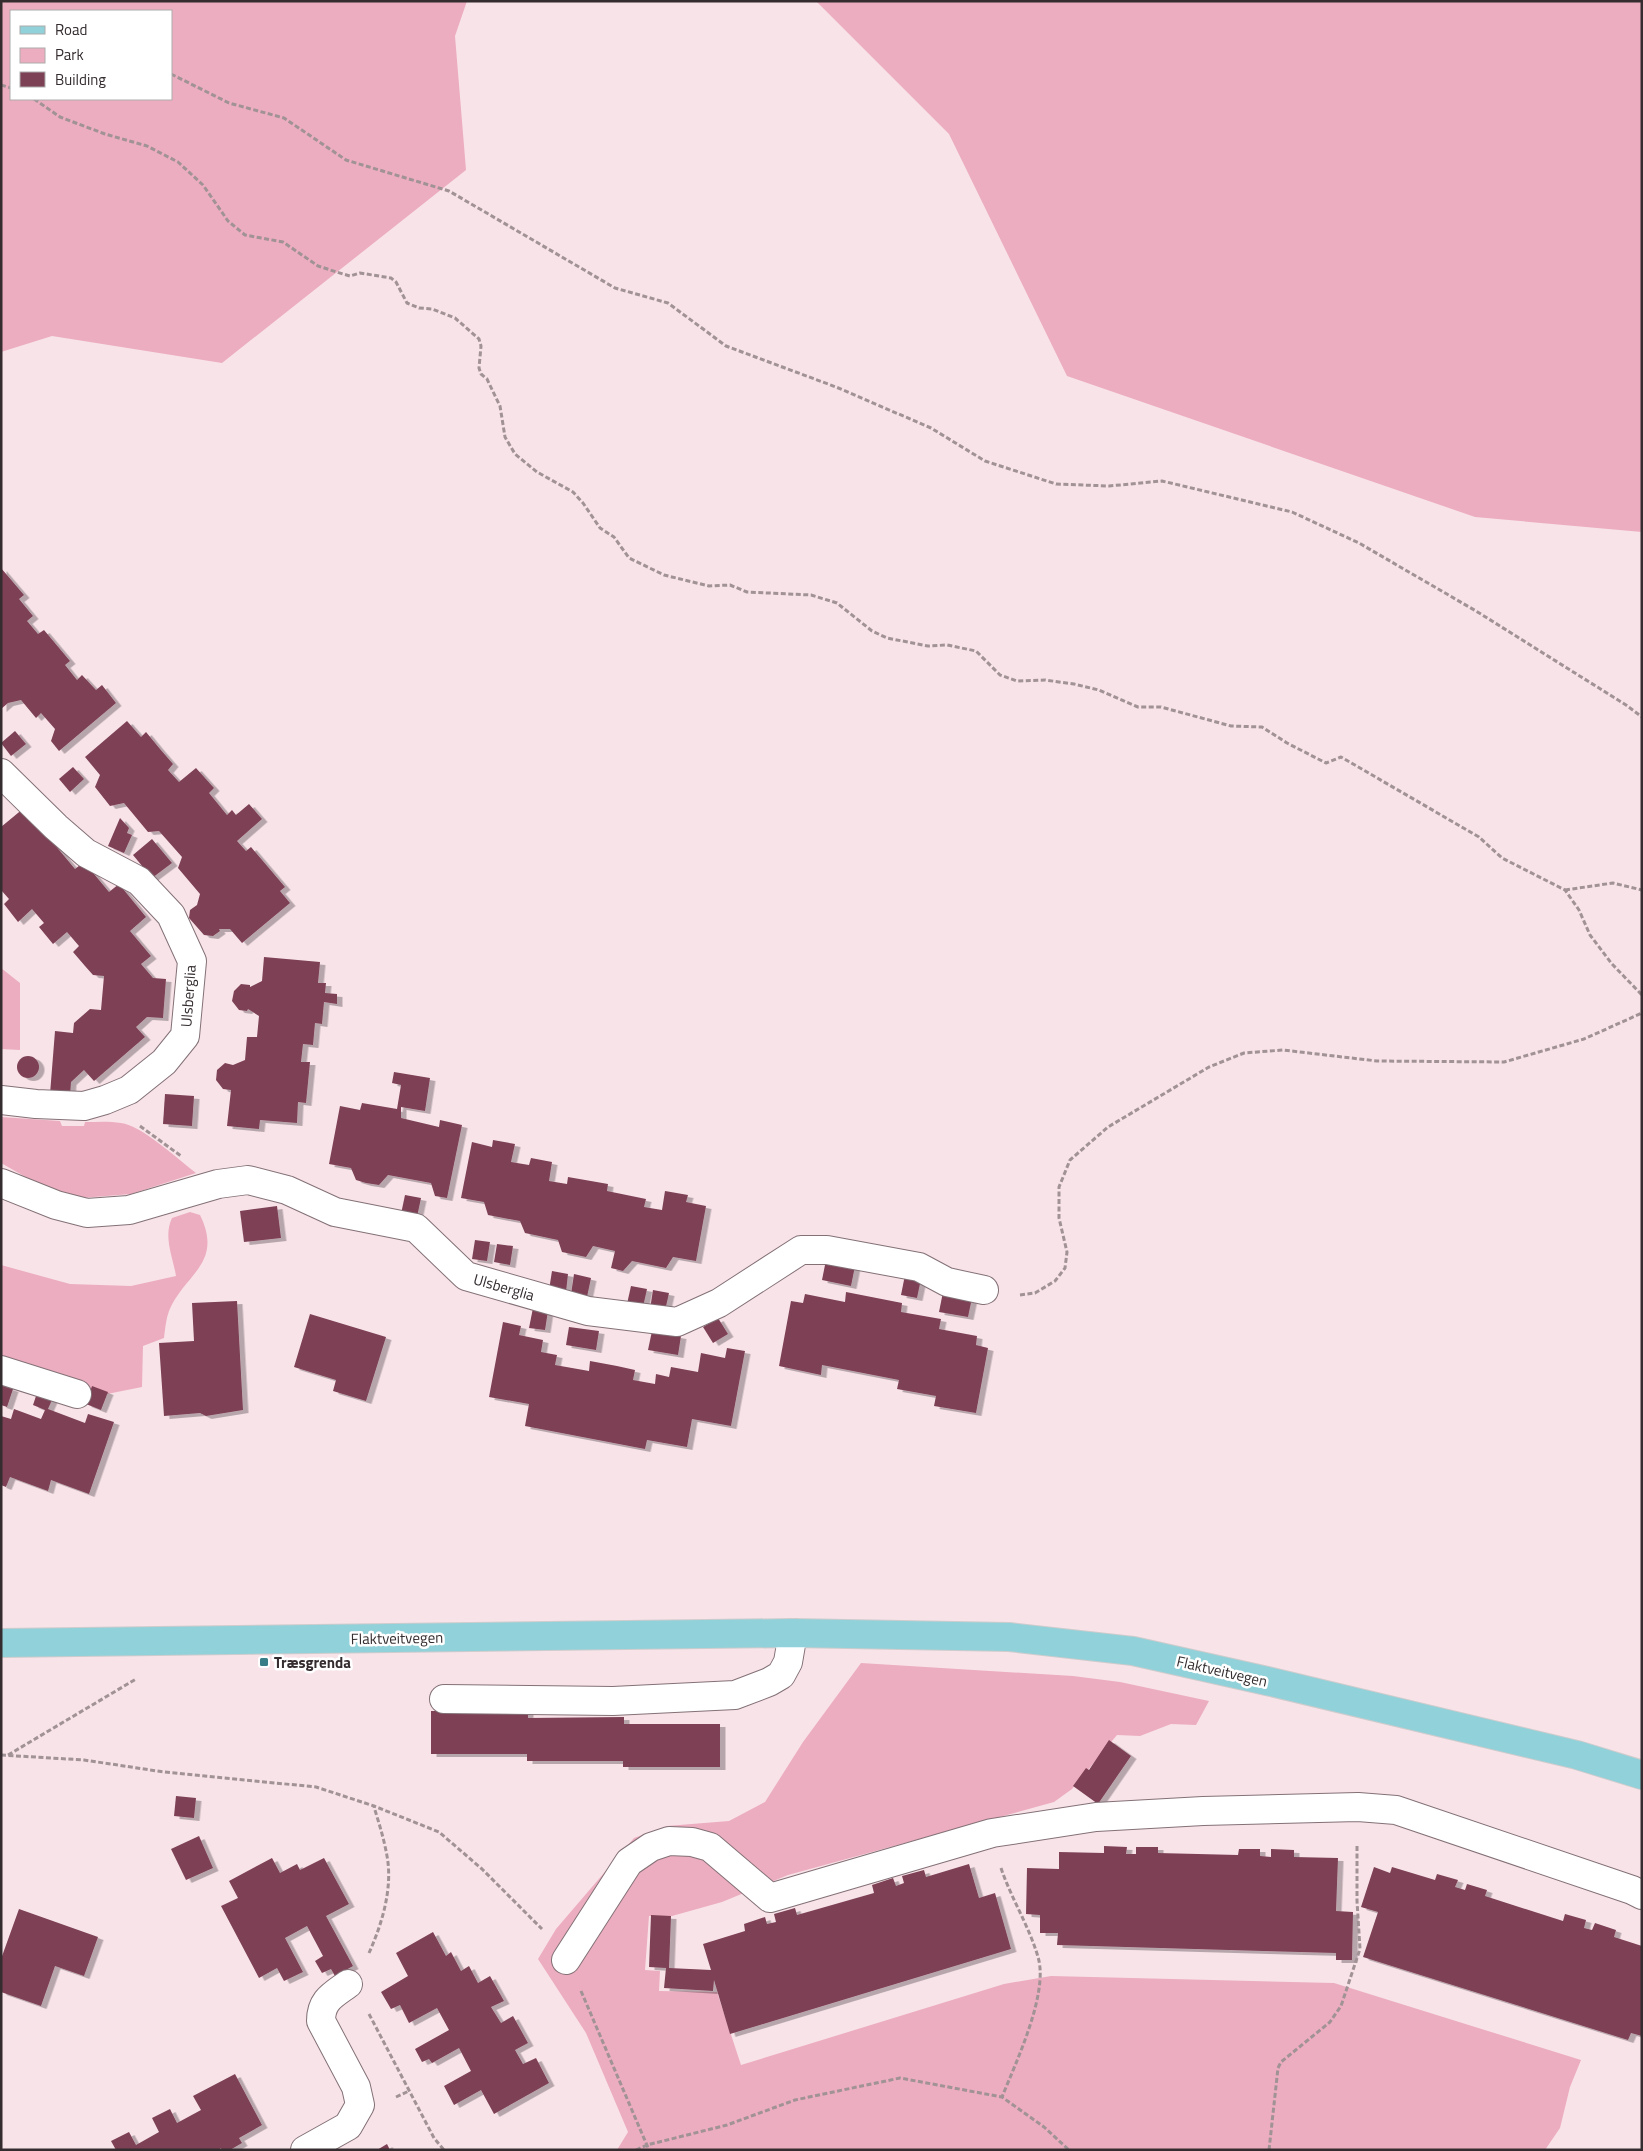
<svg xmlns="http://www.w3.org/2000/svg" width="1643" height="2151" font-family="'Titillium Web',sans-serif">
  <defs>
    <filter id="shadow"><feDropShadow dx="5.5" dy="3" stdDeviation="0" flood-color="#0004"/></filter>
  </defs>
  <rect width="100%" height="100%" fill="#f8e3e9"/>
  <!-- green -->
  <g fill="#ecadc0" fill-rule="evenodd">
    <path d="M 1,1 L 467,1 L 455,36 L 466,170 L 222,363 L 52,336 L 1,352 ZM 11,11 L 171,11 L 171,99 L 11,99 Z"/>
    <polygon points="816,1 1642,1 1642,532 1475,517 1067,376 949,134"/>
    <polygon points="1,968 20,983 20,1050 1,1049"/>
    <path d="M 1,1117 L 60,1121 L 62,1126 L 84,1126 L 85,1122 C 97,1122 109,1121 121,1123 C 141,1125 179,1160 196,1173 L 131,1194 L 81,1198 L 38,1184 L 1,1163 Z"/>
    <path d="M 190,1212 L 200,1215 C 224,1264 184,1274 169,1311 C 166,1319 165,1329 164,1338 L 143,1346 L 142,1387 L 107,1394 L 1,1359 L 1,1265 L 70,1284 L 131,1286 L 176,1276 C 173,1257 163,1237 172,1218 Z"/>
    <polygon points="861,1663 1073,1676 1120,1682 1209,1701 1196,1725 1171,1724 1140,1736 1117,1735 1072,1789 1054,1802 788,1875 722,1902 672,1916 649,1916 645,1970 660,1971 659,1991 717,1992 741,2065 1004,1984 1051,1976 1334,1983 1581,2060 1570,2087 1560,2128 1545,2150 617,2150 628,2132 586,2033 538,1959 556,1929 634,1838 667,1826 729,1821 765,1802 803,1742"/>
  </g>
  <!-- building -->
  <g fill="#7d4155" filter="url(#shadow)">
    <polygon points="1,568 24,595 19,599 33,616 27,621 38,634 44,630 70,661 65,665 77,680 82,675 96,690 102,685 116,703 59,751 51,741 55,729 41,713 36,718 21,700 8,703 1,709"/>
    <polygon points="127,721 141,737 146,732 160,749 173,764 168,770 179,782 196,768 214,788 209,793 227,815 232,810 236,815 249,804 262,819 237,841 246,851 251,847 285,887 280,891 290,903 242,943 230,929 219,929 220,931 213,936 204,935 189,918 190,910 197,905 200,894 178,868 182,857 159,831 148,832 124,803 110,806 95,787 100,775 85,757"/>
    <polygon points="15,731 26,744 11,756 1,743"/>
    <polygon points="73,767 84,779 70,792 59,779"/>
    <polygon points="24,808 75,869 84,862 109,892 119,884 146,917 130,931 151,956 141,964 153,978 166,979 163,1018 147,1017 136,1027 145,1037 94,1081 84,1070 71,1082 70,1096 50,1094 55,1031 73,1033 74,1023 90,1009 101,1010 104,976 93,975 85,966 73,952 79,946 67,932 53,944 39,927 44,923 32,909 18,922 4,904 9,899 1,890 1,827"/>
    <polygon points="120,818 129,828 127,833 132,835 124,853 108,846"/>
    <polygon points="152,839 172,863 152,878 133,855"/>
    <polygon points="264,957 320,962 318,983 326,983 325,993 337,994 337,1004 324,1002 322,1024 315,1023 313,1045 303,1044 301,1062 310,1062 306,1103 298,1102 297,1123 260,1120 259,1129 227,1126 231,1090 223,1089 216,1080 217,1070 225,1063 233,1065 245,1060 247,1037 257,1037 259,1016 248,1009 247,1011 239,1010 232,1001 234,991 241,984 250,985 250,987 262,981"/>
    <circle cx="28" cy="1067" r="11"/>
    <polygon points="394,1072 430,1078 425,1111 401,1107 401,1118 439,1127 440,1120 462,1125 447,1198 435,1196 431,1183 388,1175 379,1185 366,1183 356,1180 351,1168 329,1164 340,1106 360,1110 362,1103 397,1109 401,1085 392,1083"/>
    <polygon points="165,1094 194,1096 192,1126 163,1124"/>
    <polygon points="493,1140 515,1144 511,1162 529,1165 531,1158 552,1162 549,1181 567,1184 568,1177 608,1184 607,1191 646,1199 644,1207 662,1210 665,1191 688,1195 686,1202 706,1206 696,1261 673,1257 666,1268 632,1261 623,1271 611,1268 615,1251 593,1246 586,1257 562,1252 558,1240 525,1233 520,1221 488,1215 484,1202 461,1198 472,1142 492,1147"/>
    <polygon points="405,1195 421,1198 417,1217 401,1214"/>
    <polygon points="277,1206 281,1238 244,1242 240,1211"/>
    <polygon points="475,1240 490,1242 487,1261 472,1259"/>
    <polygon points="497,1244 513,1246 510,1265 494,1262"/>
    <polygon points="826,1260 855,1266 851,1286 822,1280"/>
    <polygon points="552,1271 568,1274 566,1292 549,1290"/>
    <polygon points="574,1274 591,1278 587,1297 571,1294"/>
    <polygon points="905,1275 921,1279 917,1298 901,1295"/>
    <polygon points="631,1286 647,1289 643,1307 627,1304"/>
    <polygon points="653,1290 669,1293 665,1311 650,1309"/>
    <polygon points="846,1292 902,1303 901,1312 941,1319 939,1329 977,1336 976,1345 988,1348 976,1413 934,1406 936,1396 897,1389 899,1380 822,1365 821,1375 779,1366 791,1301 803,1303 805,1294 845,1302"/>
    <polygon points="943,1292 972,1298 968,1317 939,1312"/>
    <polygon points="237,1301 243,1410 206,1416 200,1413 164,1416 159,1343 194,1341 192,1303"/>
    <polygon points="533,1308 548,1311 545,1330 529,1328"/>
    <polygon points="310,1314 386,1337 366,1401 333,1391 336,1380 294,1367"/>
    <polygon points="718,1318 728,1334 713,1343 703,1327"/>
    <polygon points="503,1322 521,1326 519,1335 543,1340 541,1352 557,1355 555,1365 589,1371 590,1361 617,1366 635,1370 633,1380 655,1384 656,1374 669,1377 671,1367 698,1372 701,1353 725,1358 727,1348 745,1351 731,1426 692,1419 687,1447 647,1440 645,1449 525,1426 529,1404 489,1397"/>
    <polygon points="569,1327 599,1331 596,1350 566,1345"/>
    <polygon points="652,1331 681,1336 678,1355 648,1350"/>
    <polygon points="1,1385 13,1389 7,1407 1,1405"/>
    <polygon points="92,1386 108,1392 101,1410 86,1404"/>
    <polygon points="39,1387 55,1393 48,1409 85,1423 88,1414 114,1422 89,1494 51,1480 48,1491 10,1477 6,1487 1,1485 1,1416 11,1419 14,1409 41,1419 45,1410 33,1405"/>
    <polygon points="431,1711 528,1711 528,1718 624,1717 624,1724 720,1724 720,1767 623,1767 623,1761 527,1761 527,1754 431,1754"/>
    <polygon points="1109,1740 1131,1756 1098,1804 1073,1786 1086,1768 1089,1770"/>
    <polygon points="176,1796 196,1798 194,1818 174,1816"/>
    <polygon points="199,1836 213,1868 186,1880 171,1849"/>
    <polygon points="1104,1846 1127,1847 1126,1854 1136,1854 1136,1847 1158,1847 1158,1853 1238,1855 1239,1849 1260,1849 1260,1856 1271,1857 1271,1849 1294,1850 1294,1857 1338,1858 1336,1911 1353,1912 1352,1960 1336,1960 1336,1953 1057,1945 1058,1933 1040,1933 1040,1915 1026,1914 1027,1868 1059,1869 1059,1852 1104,1853"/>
    <polygon points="272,1858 280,1873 297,1864 300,1870 324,1858 349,1904 326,1916 353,1966 335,1976 331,1969 322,1973 315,1961 323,1956 307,1926 285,1938 303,1972 284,1981 277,1968 259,1978 221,1906 238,1898 229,1881"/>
    <polygon points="969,1864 979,1898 995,1893 1011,1949 730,2034 714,1980 713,1991 664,1988 666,1968 649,1967 651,1915 671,1916 669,1968 711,1970 703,1944 745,1931 744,1924 765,1917 767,1924 776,1922 774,1914 795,1908 797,1915 874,1893 872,1885 893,1878 896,1886 904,1883 902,1876 924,1870 926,1877"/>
    <polygon points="1374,1867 1390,1873 1392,1867 1435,1880 1437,1874 1458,1880 1455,1887 1465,1890 1467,1884 1487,1890 1485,1896 1563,1921 1565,1914 1586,1920 1584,1928 1592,1930 1595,1923 1616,1930 1614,1937 1642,1946 1642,2036 1631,2033 1628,2040 1363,1957 1378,1912 1361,1907"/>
    <polygon points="19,1909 98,1937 84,1976 55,1966 41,2006 1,1992 1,1959"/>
    <polygon points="433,1932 446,1956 451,1952 461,1971 469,1966 478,1983 490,1976 504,2001 491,2007 501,2023 513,2016 528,2043 515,2050 523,2064 536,2058 549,2083 494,2114 481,2090 454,2105 444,2086 471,2071 459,2048 432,2063 429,2059 422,2062 415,2049 449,2030 437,2008 409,2023 400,2005 391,2009 381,1992 408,1976 396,1953"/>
    <polygon points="235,2074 262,2125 239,2138 242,2143 230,2150 222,2150 221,2148 218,2150 116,2150 111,2141 129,2132 136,2145 159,2132 152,2118 170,2109 177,2123 201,2110 193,2096"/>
    <polygon points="387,2144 390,2150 377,2150"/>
  </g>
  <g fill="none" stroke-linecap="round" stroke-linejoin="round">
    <!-- minor casing -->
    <g stroke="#837176" stroke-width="30">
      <g id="minor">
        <polyline points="1,773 56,827 86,853 139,881 171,915 192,961 185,1036 164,1062 129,1090 105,1100 84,1106 36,1104 1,1100"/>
        <polyline points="1,1183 56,1205 87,1213 129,1210 218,1184 248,1180 287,1190 335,1212 416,1228 466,1276 588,1311 677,1322 719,1303 801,1250 827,1250 919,1267 947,1282 984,1290"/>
        <polyline points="1,1370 77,1394"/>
        <polyline points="444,1699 613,1701 735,1695 769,1682 781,1675 788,1662 793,1633"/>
        <polyline points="566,1960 629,1862 651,1847 669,1841 692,1842 710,1847 770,1898 992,1833 1096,1817 1203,1811 1358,1807 1396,1810 1632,1890 1642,1895"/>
        <path d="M 305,2150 L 348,2126 L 360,2105 L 356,2087 L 321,2021 C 321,2000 333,1995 348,1984"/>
      </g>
    </g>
    <!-- major casing -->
    <g stroke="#cecccd" stroke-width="30">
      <polyline id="major" points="1,1643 793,1633 1009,1637 1133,1651 1267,1681 1577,1755 1642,1775"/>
    </g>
    <!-- path -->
    <g stroke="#a19296" stroke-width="3" stroke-dasharray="5 2.5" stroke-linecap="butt">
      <polyline points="171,74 229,103 284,118 346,160 449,191 615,288 668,303 726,346 836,387 931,428 985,461 1056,484 1109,486 1162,481 1292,512 1359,543 1476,611 1626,705 1642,717"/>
      <polyline points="1,85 11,88"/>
      <polyline points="34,99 60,117 105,134 147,146 178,162 203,185 228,221 245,235 283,242 318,266 343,274 350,276 360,273 391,278 396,282 407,303 419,308 432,309 455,318 479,339 481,346 479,368 481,374 487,379 500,406 505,437 515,454 537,472 573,492 583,503 600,528 614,537 629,558 664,575 709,586 730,585 747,592 811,595 837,603 872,631 887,638 928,646 947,645 976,651 1000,675 1017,681 1045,680 1074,684 1099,690 1138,707 1161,707 1231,726 1262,727 1287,743 1326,763 1341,757 1479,837 1502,858 1565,890 1579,910 1590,935 1612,964 1642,995"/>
      <polyline points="1565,890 1613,883 1642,890"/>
      <polyline points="140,1126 181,1156"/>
      <polyline points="1020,1295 1035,1293 1055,1281 1065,1268 1067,1252 1059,1218 1059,1187 1070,1160 1108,1127 1209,1067 1244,1053 1283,1050 1377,1061 1504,1062 1584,1039 1642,1013"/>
      <polyline points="1,1755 84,1760 164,1772 316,1787 374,1806 439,1832 482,1869 542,1929"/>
      <polyline points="8,1755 136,1679"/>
      <path d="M 1001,1868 C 1011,1898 1029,1926 1038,1957 C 1049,1993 1016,2062 1002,2097"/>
      <path d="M 369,1953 C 382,1924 393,1888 387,1856 C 384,1839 379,1823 374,1807"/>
      <polyline points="581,1991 649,2150"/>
      <polyline points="369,2014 434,2138 444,2150"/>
      <polyline points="396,2097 409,2091"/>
      <polyline points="636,2150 647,2145 727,2125 795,2100 900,2078 1002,2097 1044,2127 1069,2150"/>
      <polyline points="1269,2150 1278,2068 1281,2062 1330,2022 1341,2006 1360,1949 1357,1901 1357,1844"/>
    </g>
    <!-- minor -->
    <use href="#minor" stroke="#fff" stroke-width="28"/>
    <!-- major -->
    <use href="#major" stroke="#91d1d9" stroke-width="28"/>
  </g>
  <!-- markers -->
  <rect fill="#377e87" stroke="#fff" stroke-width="2" x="259" y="1657" width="10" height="10" rx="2.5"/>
  <g text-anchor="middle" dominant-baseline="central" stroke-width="5" stroke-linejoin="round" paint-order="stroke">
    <!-- street labels -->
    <g font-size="15" fill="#342c2e" stroke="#fff">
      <text transform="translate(188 996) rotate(-86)">Ulsberglia</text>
      <text transform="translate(504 1287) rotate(16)">Ulsberglia</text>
      <text transform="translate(397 1638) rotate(-1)">Flaktveitvegen</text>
      <text transform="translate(1222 1671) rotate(13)">Flaktveitvegen</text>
    </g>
    <!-- poi labels -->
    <g font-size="15" font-weight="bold" fill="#342c2e" stroke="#fff" text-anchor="start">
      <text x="274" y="1662">Træsgrenda</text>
    </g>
  </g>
  <!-- border -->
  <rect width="1643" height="2151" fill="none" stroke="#342c2e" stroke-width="5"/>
  <!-- legend -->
  <rect x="10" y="10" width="162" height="90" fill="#ffffff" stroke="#aeabab"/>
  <rect x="20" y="26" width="25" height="8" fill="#91d1d9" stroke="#aeabab"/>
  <text x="55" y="35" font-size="15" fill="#342c2e">Road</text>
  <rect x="20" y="48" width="25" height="15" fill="#ecadc0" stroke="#aeabab"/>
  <text x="55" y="60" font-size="15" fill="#342c2e">Park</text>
  <rect x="20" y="72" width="25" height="15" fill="#7d4155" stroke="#aeabab"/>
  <text x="55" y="85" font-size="15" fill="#342c2e">Building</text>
</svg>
